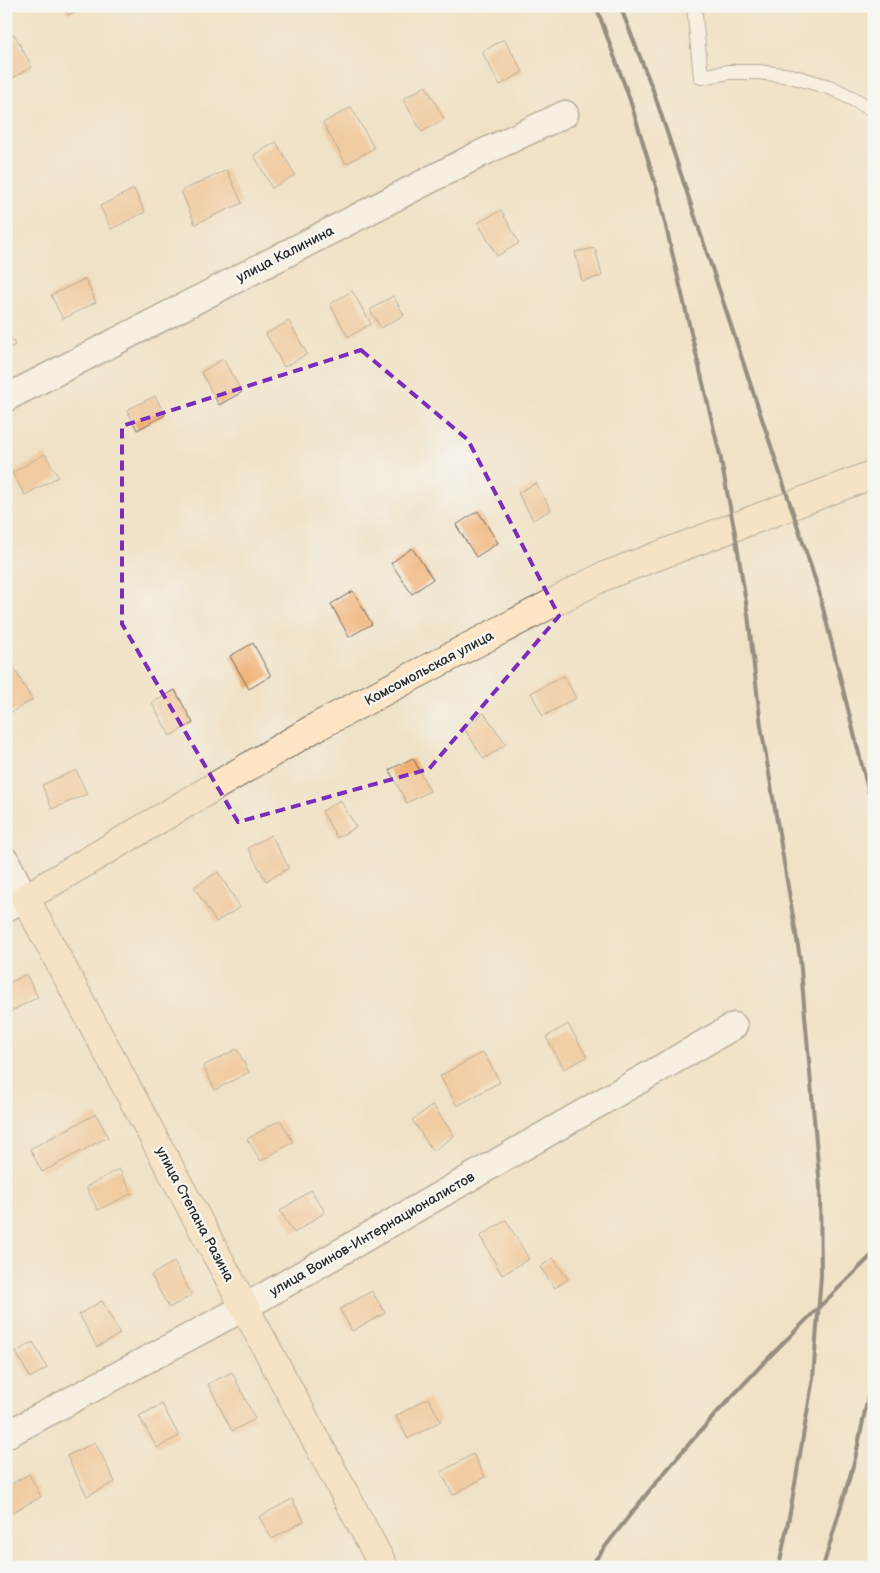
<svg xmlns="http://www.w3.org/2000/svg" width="880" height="1573" font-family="'Balsamiq Sans',sans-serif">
  <rect width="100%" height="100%" fill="#f6f6f2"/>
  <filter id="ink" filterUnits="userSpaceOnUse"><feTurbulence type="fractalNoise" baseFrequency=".02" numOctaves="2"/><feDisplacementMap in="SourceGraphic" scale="10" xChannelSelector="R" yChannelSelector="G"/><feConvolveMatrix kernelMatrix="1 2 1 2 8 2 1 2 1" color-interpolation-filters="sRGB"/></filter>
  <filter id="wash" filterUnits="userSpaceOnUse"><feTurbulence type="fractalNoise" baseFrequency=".0096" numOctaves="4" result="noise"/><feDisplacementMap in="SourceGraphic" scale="20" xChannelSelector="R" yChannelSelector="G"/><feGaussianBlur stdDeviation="1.12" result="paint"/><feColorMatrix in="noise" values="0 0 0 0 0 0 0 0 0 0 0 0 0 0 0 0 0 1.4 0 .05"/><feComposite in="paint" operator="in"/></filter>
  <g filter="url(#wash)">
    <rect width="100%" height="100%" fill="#f0e2c6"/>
    <g id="blocks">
      <!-- building -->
      <g fill="#f1b073">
        <polygon points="63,6 84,6 68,15"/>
        <polygon points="14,34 32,67 9,80 6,74 6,38"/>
        <polygon points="504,39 523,72 500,85 482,52"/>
        <polygon points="426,86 444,119 422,132 403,99"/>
        <polygon points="351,107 374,148 346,164 323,123"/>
        <polygon points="276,142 295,175 272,188 254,155"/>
        <polygon points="227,170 242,203 195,224 181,191"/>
        <polygon points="134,189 145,212 111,229 100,206"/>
        <polygon points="501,210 519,243 497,256 478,223"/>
        <polygon points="595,248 602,276 582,281 575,252"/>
        <polygon points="85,279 96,302 63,319 51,295"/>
        <polygon points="352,291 371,324 348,337 330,304"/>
        <polygon points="393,296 404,315 381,328 370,310"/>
        <polygon points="289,321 307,354 284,367 266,334"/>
        <polygon points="6,328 15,345 6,350"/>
        <polygon points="223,359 242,392 219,405 201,372"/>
        <polygon points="155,396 165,415 137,430 127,410"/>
        <polygon points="45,454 58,477 25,495 12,473"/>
        <polygon points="536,483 551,510 533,520 518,493"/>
        <polygon points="6,499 14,512 6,517"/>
        <polygon points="478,511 498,543 476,557 456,525"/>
        <polygon points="412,548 433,579 412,594 391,563"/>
        <polygon points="353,591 372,624 349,637 331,604"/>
        <polygon points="253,643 271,676 249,689 230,656"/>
        <polygon points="14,668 32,700 10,713 6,707 6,672"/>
        <polygon points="564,676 576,698 543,716 531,693"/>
        <polygon points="175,690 193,723 170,736 152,703"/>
        <polygon points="484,713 506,744 484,759 463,727"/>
        <polygon points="413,758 430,791 407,803 389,770"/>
        <polygon points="76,770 87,794 52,809 42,785"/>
        <polygon points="340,800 356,827 337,838 322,811"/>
        <polygon points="271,835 289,868 266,881 248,848"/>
        <polygon points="218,872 240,907 216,922 194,887"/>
        <polygon points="26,974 38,997 6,1014 6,985"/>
        <polygon points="568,1024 587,1057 564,1069 546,1037"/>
        <polygon points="237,1049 249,1072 215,1090 203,1066"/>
        <polygon points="483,1052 500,1082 457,1106 440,1076"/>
        <polygon points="433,1105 454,1136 433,1151 412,1120"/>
        <polygon points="96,1114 108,1137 42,1172 30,1149"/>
        <polygon points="280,1120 293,1142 261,1161 247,1139"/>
        <polygon points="119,1169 132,1193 98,1210 86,1187"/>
        <polygon points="311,1190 325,1212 294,1233 280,1211"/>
        <polygon points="506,1220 529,1259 502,1275 480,1236"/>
        <polygon points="553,1258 568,1279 555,1288 540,1267"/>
        <polygon points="174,1262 192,1295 169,1308 151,1275"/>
        <polygon points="372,1291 385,1313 352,1331 340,1309"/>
        <polygon points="102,1301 120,1334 97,1347 79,1314"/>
        <polygon points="33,1342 47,1368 30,1378 16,1352"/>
        <polygon points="232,1372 255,1419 232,1431 208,1384"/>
        <polygon points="428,1398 441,1421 408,1439 396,1416"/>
        <polygon points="162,1404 179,1436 157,1448 139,1416"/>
        <polygon points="95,1442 115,1482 87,1496 67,1456"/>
        <polygon points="473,1454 485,1477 453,1495 441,1472"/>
        <polygon points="29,1474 41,1497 9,1514 6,1509 6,1487"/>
        <polygon points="292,1499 304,1521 272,1539 259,1517"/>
      </g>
    </g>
  </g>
  <g filter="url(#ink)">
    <use href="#blocks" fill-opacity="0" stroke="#706b61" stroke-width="1"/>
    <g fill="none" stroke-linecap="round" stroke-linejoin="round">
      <!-- lane casing -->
      <g stroke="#706b61" stroke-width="16">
        <polyline id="lane" points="694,6 701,77 729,72 758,72 791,76 832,88 874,110"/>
      </g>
      <!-- street casing -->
      <g stroke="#706b61" stroke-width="29">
        <g id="street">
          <polyline points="6,398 478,155 565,114"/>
          <polyline points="6,861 25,898 6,908"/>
          <polyline points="6,1435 245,1307 734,1026"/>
        </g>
      </g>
      <!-- secondary casing -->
      <g stroke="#706b61" stroke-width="30">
        <polyline id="secondary" points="384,1567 25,898 316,727 602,577 874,474"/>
      </g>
      <!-- lane -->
      <use href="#lane" stroke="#fff" stroke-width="14"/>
      <!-- street -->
      <use href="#street" stroke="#fff" stroke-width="26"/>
      <!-- secondary -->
      <use href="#secondary" stroke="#fde5c5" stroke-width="28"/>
      <!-- rail -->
      <g stroke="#2b2b2b" stroke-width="4">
        <polyline points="596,6 630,100 658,193 720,455 735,533 748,615 761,726 800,958 820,1187 821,1276 813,1378 791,1507 779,1567"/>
        <polyline points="620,6 653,90 818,588 874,814"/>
        <path d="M 590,1567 C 641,1498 696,1433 756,1371 C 794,1331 835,1292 874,1253"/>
        <polyline points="823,1567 855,1459 874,1368"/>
      </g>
    </g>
  </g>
  <!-- marked area -->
  <path d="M0 0H880V1573H0ZM 361,350 L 468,440 L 559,616 L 429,769 L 238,822 L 122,624 L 122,426 Z" fill="#f0e2c6" fill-opacity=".55" fill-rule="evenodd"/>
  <path fill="none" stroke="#7b2cbf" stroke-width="4" stroke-dasharray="10 6" stroke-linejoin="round" d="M 361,350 L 468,440 L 559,616 L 429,769 L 238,822 L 122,624 L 122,426 Z"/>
  <g text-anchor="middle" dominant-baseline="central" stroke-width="4.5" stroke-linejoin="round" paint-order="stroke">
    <!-- street labels -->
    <g font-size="14" fill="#2b2b2b" stroke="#f6f6f2">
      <text transform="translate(285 254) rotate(-27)">улица Калинина</text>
      <text transform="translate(429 668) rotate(-28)">Комсомольская улица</text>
      <text transform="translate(195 1214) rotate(62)">улица Степана Разина</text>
      <text transform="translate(372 1234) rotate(-30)">улица Воинов-Интернационалистов</text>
    </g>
  </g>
  <!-- margin -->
  <rect width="880" height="1573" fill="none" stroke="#f6f6f2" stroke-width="25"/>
</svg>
